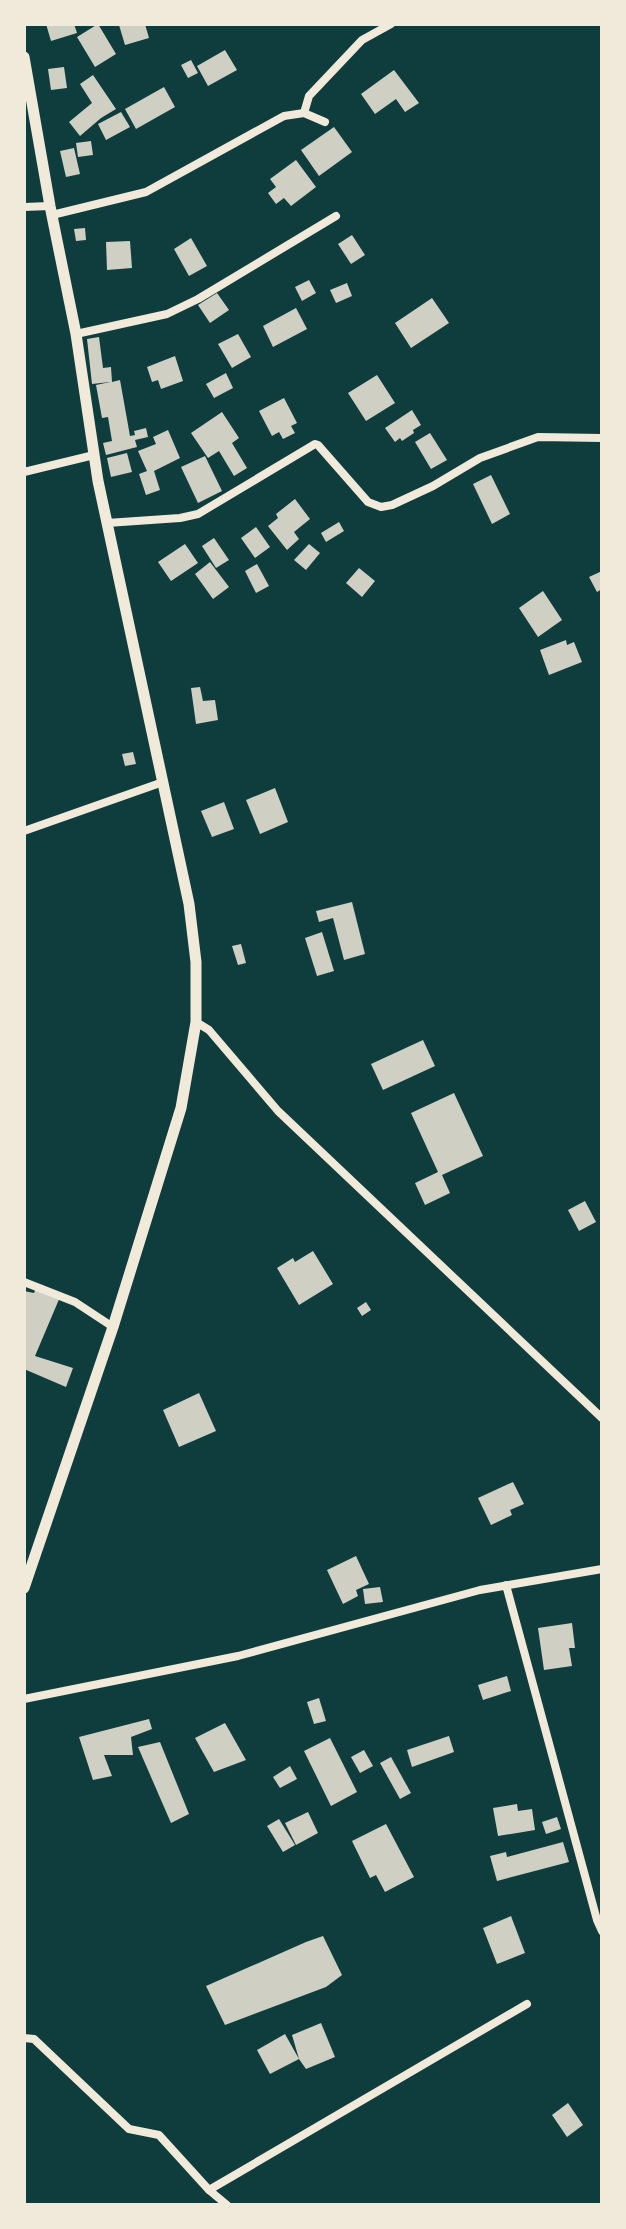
<svg xmlns="http://www.w3.org/2000/svg" width="626" height="2229" font-family="Overpass,sans-serif">
  <rect width="100%" height="100%" fill="#0f3d3e"/>
  <!-- building -->
  <g fill="#cfcfc3">
    <polygon points="46,24 74,24 77,33 51,41"/>
    <polygon points="98,24 116,54 95,67 77,37"/>
    <polygon points="123,24 145,24 149,38 125,45 119,25"/>
    <polygon points="225,50 237,70 208,86 197,66"/>
    <polygon points="191,60 198,73 188,78 181,65"/>
    <polygon points="64,67 67,88 51,90 48,69"/>
    <polygon points="394,70 419,103 405,112 396,99 375,114 361,94"/>
    <polygon points="93,75 116,109 101,118 80,136 69,122 92,103 80,84"/>
    <polygon points="164,87 175,107 136,129 125,109"/>
    <polygon points="121,112 130,127 106,140 98,124"/>
    <polygon points="334,127 352,152 319,176 301,150"/>
    <polygon points="91,141 93,155 78,157 76,143"/>
    <polygon points="74,148 80,174 66,177 60,151"/>
    <polygon points="296,160 316,187 291,206 284,198 276,204 268,193 276,187 270,179"/>
    <polygon points="85,228 86,240 76,241 74,229"/>
    <polygon points="352,235 365,255 351,264 338,244"/>
    <polygon points="191,238 207,266 189,276 174,249"/>
    <polygon points="130,241 132,268 107,270 106,242"/>
    <polygon points="309,280 316,293 302,301 295,287"/>
    <polygon points="347,283 352,296 336,303 330,290"/>
    <polygon points="217,293 229,310 210,323 198,305"/>
    <polygon points="432,298 449,323 411,348 395,323"/>
    <polygon points="296,308 307,329 273,347 263,326"/>
    <polygon points="238,334 251,357 232,368 218,344"/>
    <polygon points="99,337 103,368 111,367 112,382 120,380 130,436 135,435 134,431 146,428 148,437 135,440 137,447 106,455 103,443 112,441 108,417 102,418 96,385 110,382 92,384 87,339"/>
    <polygon points="175,356 183,381 161,389 158,380 152,382 147,367"/>
    <polygon points="226,373 233,388 214,398 206,384"/>
    <polygon points="377,375 395,403 366,421 348,393"/>
    <polygon points="284,398 297,423 291,426 295,433 283,439 279,432 272,436 259,411"/>
    <polygon points="412,410 421,425 413,430 414,433 402,441 400,438 395,442 385,428"/>
    <polygon points="222,412 239,438 232,443 247,468 234,476 219,451 208,458 191,433"/>
    <polygon points="168,430 180,458 154,471 160,490 146,495 139,474 147,471 138,451 156,444 153,437"/>
    <polygon points="430,433 447,460 431,469 415,442"/>
    <polygon points="127,453 132,472 111,477 107,458"/>
    <polygon points="205,456 222,491 198,503 181,467"/>
    <polygon points="491,475 510,514 492,524 473,484"/>
    <polygon points="295,499 310,519 294,532 299,539 287,550 268,526 278,518 276,514"/>
    <polygon points="339,522 344,531 326,542 321,533"/>
    <polygon points="256,527 270,547 255,558 241,538"/>
    <polygon points="214,538 229,560 216,568 202,546"/>
    <polygon points="185,544 198,563 171,581 158,562"/>
    <polygon points="309,544 320,553 306,570 294,560"/>
    <polygon points="210,562 229,587 213,599 195,574"/>
    <polygon points="257,564 269,586 256,593 245,571"/>
    <polygon points="359,568 375,581 362,597 346,583"/>
    <polygon points="602,571 602,589 597,592 589,577"/>
    <polygon points="543,591 562,620 538,637 519,608"/>
    <polygon points="566,640 567,645 574,642 582,662 549,675 540,650"/>
    <polygon points="200,687 203,701 215,700 218,720 196,724 191,688"/>
    <polygon points="133,752 136,764 125,766 122,754"/>
    <polygon points="275,788 288,822 260,834 246,800"/>
    <polygon points="224,802 234,829 212,837 201,811"/>
    <polygon points="352,902 365,954 344,960 333,918 319,922 316,911"/>
    <polygon points="322,932 334,971 317,976 305,938"/>
    <polygon points="241,944 246,963 238,965 232,946"/>
    <polygon points="423,1040 435,1066 383,1090 371,1064"/>
    <polygon points="454,1093 483,1156 442,1175 450,1193 425,1205 415,1183 438,1172 411,1113"/>
    <polygon points="585,1201 596,1222 579,1231 568,1210"/>
    <polygon points="313,1251 333,1284 299,1305 277,1268 293,1258 295,1262"/>
    <polygon points="36,1288 60,1297 35,1356 73,1368 66,1387 24,1369 24,1291 34,1293"/>
    <polygon points="366,1302 371,1310 362,1316 357,1308"/>
    <polygon points="199,1393 216,1431 179,1447 163,1410"/>
    <polygon points="513,1482 524,1504 510,1510 512,1515 491,1525 478,1498"/>
    <polygon points="356,1556 369,1584 356,1590 358,1596 343,1604 327,1570"/>
    <polygon points="380,1587 383,1602 365,1604 363,1589"/>
    <polygon points="572,1623 575,1648 569,1648 572,1666 544,1670 538,1628"/>
    <polygon points="507,1676 511,1691 483,1700 478,1685"/>
    <polygon points="319,1698 326,1721 314,1724 307,1702"/>
    <polygon points="149,1719 152,1729 131,1737 133,1755 104,1755 112,1776 93,1780 79,1737"/>
    <polygon points="225,1723 246,1760 214,1772 195,1738"/>
    <polygon points="449,1736 454,1752 412,1767 407,1750"/>
    <polygon points="330,1738 357,1792 331,1806 304,1751"/>
    <polygon points="160,1742 189,1814 171,1823 138,1747"/>
    <polygon points="364,1750 373,1766 360,1773 351,1757"/>
    <polygon points="391,1757 411,1793 400,1799 380,1763"/>
    <polygon points="290,1766 297,1779 280,1788 273,1777"/>
    <polygon points="517,1804 518,1811 532,1809 535,1830 498,1836 493,1808"/>
    <polygon points="308,1812 318,1833 296,1845 285,1823"/>
    <polygon points="557,1817 561,1829 546,1834 542,1822"/>
    <polygon points="279,1819 295,1845 283,1852 267,1826"/>
    <polygon points="386,1824 414,1877 385,1892 376,1875 370,1878 352,1841"/>
    <polygon points="563,1842 569,1862 497,1881 490,1856 506,1852 507,1857"/>
    <polygon points="511,1916 525,1953 497,1964 483,1928"/>
    <polygon points="323,1936 342,1975 326,1987 225,2025 206,1986 306,1942"/>
    <polygon points="321,2023 335,2057 306,2069 299,2059 270,2074 257,2050 285,2034 299,2059 292,2035"/>
    <polygon points="568,2103 583,2125 567,2137 552,2115"/>
  </g>
  <g fill="none" stroke-linecap="round" stroke-linejoin="round">
    <!-- minor -->
    <g stroke="#f1e9da" stroke-width="8">
      <polyline points="304,113 309,96 362,40 391,24"/>
      <polyline points="24,207 50,206"/>
      <polyline points="52,215 146,192 284,116 304,113 325,122"/>
      <polyline points="76,334 167,314 198,299 336,216"/>
      <polyline points="24,472 94,455"/>
      <polyline points="107,523 180,518 198,514 315,444 318,445 368,502 381,507 392,505 433,486 480,458 538,437 602,438"/>
      <polyline points="24,831 163,782"/>
      <polyline points="196,1022 209,1030 278,1111 602,1418"/>
      <polyline points="24,1282 75,1302 113,1327"/>
      <polyline points="506,1585 597,1920 602,1931"/>
      <polyline points="24,1699 238,1656 480,1590 602,1569"/>
      <polyline points="24,2038 34,2039 129,2129 159,2135 209,2190 527,2004"/>
      <polyline points="209,2190 227,2205"/>
    </g>
    <!-- tertiary -->
    <polyline stroke="#f1e9da" stroke-width="11" points="24,57 50,206 76,334 98,481 189,904 196,962 196,1022 181,1108 113,1327 24,1588"/>
  </g>
  <!-- border -->
  <rect width="626" height="2229" fill="none" stroke="#f1e9da" stroke-width="52"/>
</svg>
